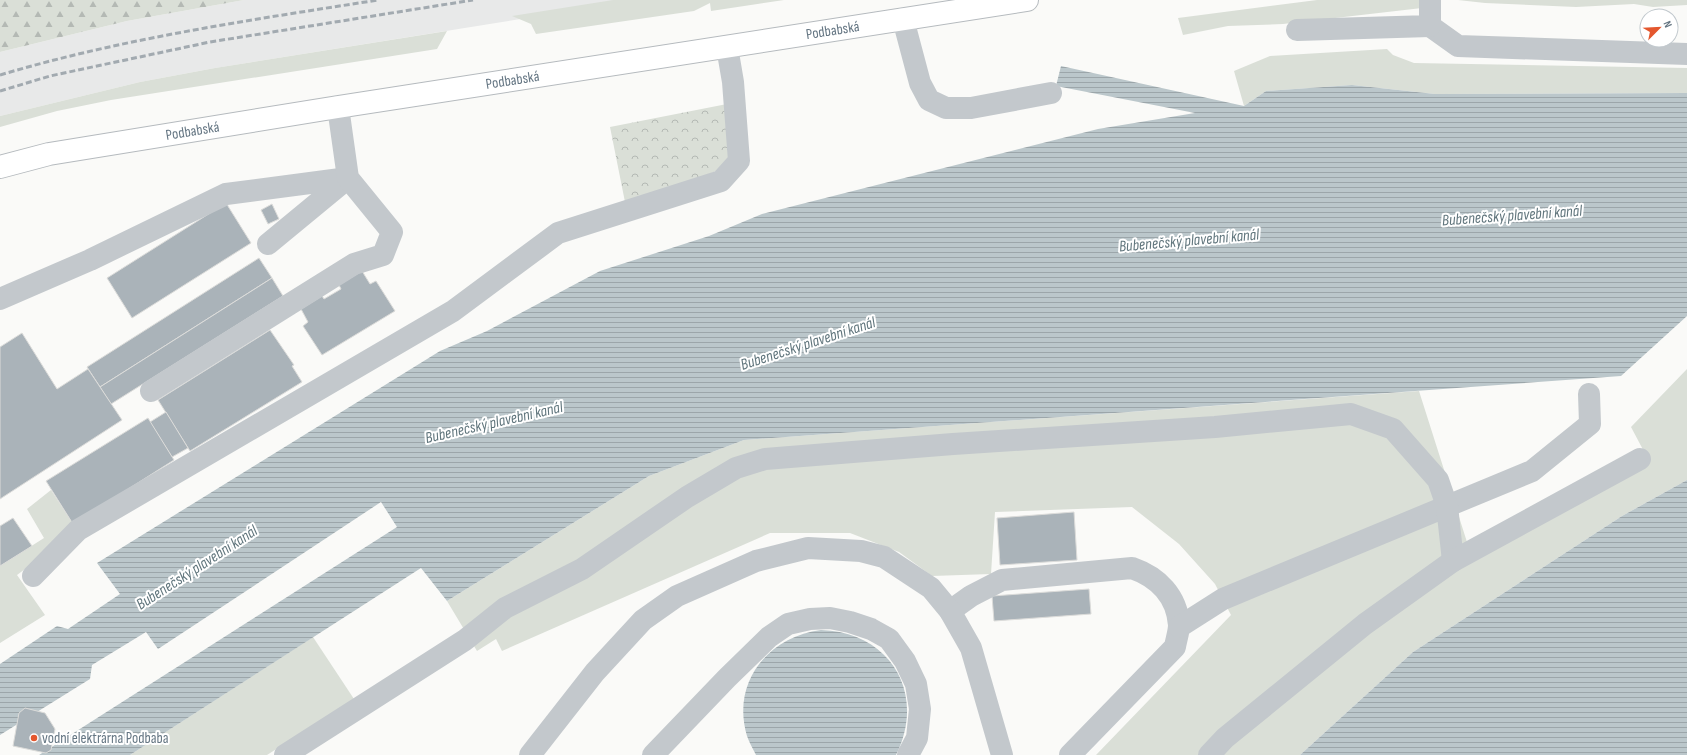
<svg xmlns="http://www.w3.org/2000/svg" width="1687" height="755" font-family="'Sofia Sans Condensed',sans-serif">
  <defs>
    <pattern id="forest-firs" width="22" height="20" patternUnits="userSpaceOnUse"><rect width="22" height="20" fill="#dadfd7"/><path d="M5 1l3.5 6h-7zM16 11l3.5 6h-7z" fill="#b4b9b4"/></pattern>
    <pattern id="park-crowns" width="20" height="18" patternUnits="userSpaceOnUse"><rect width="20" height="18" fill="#dadfd7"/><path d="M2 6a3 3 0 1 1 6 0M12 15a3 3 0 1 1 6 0" fill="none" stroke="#b4b9b4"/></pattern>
    <pattern id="water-rules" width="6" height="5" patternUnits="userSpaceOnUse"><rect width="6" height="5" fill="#bbc7cb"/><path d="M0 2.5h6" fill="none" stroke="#9ca6aa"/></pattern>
  </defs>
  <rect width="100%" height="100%" fill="#fafaf8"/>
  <!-- built -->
  <polygon fill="#e8e9e9" points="244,0 639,0 215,68 140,82 0,116 0,52 127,21"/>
  <!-- grass -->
  <g fill="#dadfd7">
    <polygon points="613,0 784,0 711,11 710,3 694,11 536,34 531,24 512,16"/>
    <polygon points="1317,0 1432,0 1422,8 1283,24 1228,26 1183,35 1178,18"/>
    <polygon points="1458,0 1687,0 1687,5 1653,7 1634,4 1576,7 1485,3"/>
    <polygon points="447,31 437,49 111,100 57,111 0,127 0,116 140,82 215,68"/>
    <polygon points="1387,49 1393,55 1414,63 1687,68 1687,93 1435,94 1352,85 1266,91 1244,106 1234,71 1270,56"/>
    <polygon points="1687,369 1687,480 1622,516 1413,652 1300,755 1096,755 1231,615 1215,584 1179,544 1132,507 995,512 991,574 932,576 899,552 850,533 770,533 502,651 496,639 477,651 447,601 649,476 744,440 1419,391 1473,561 1649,461 1631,427"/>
    <polygon points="51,490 73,524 49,551 17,575 45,615 0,643 0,566 44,538 27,509"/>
    <polygon points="313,637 354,699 267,755 130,755"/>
  </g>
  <!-- forest -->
  <polygon fill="url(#forest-firs)" points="0,0 244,0 127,21 0,52"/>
  <!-- park -->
  <polygon fill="url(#park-crowns)" points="727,104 739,162 626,207 610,127"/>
  <!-- water -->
  <g fill="url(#water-rules)">
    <polygon points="1061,66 1244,106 1266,91 1352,85 1435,94 1687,93 1687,316 1621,376 744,440 649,476 447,601 421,568 130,755 39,755 397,527 381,502 158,649 146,632 92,665 90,679 0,735 0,664 57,626 68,629 120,594 97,563 440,351 487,331 600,271 709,236 762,214 1098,129 1195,113 1056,86"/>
    <polygon points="1687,480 1687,755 1300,755 1413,652 1622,516"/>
    <path d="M 821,630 C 890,632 927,693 896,755 L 756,755 L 755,753 C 752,747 749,742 747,736 C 731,682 768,637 821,630 Z"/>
  </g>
  <!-- building -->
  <g fill="#aab3b9" stroke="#dcdcda">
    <polygon points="226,203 251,243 132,318 107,278"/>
    <polygon points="272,204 279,219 268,224 261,210"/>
    <polygon points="259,258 272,278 100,387 87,367"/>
    <polygon points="362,271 370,284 376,281 395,311 322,355 303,326 308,322 301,309 322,296 324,299 341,289 339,285"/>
    <polygon points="272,278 283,296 111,404 100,387"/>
    <polygon points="270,330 294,365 292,366 302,382 190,451 158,400"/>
    <polygon points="22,333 57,389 88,369 122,420 0,499 0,347"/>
    <polygon points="166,412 188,448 172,457 150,422"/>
    <polygon points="148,418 174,460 73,524 46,481"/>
    <polygon points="1074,512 1077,560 1000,565 997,518"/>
    <polygon points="13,518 32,546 0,566 0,526"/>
    <polygon points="1089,589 1091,614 994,621 992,596"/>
    <polygon points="25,708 45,713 55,729 51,750 46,753 13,746 19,713"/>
  </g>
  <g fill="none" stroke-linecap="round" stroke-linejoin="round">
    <!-- major casing -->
    <g stroke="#b5babe" stroke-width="24">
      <g id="major">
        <path id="s1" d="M 0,167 L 49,154 L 338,107 L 1027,0"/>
      </g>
    </g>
    <!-- minor -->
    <g stroke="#c3c8cc" stroke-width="22">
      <polyline points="903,19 920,83 929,100 946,108 971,108 1051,93"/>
      <polyline points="1430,26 1458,46 1687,54"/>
      <polyline points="1297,30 1430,26 1430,0"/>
      <polyline points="0,299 90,260 226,194 348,178 268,244"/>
      <polyline points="151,391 354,264 383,255 392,232 348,178 338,107"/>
      <polyline points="33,576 78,530 453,311 558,233 721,181 739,161 733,82 727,47"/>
      <path d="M 950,611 L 971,596 L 1002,580 L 1132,568 C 1158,577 1177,596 1179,625 C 1179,632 1176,640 1175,647 L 1070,755"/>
      <polyline points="1179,627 1223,599 1532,471 1590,424 1589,394"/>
      <polyline points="285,755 465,640 505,608 582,569 687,497 736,468 765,459 953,444 1215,427 1351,414 1393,429 1438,480 1447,506 1453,561"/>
      <polyline points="530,755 595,672 643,620 677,596 756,561 808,548 861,551 884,557 931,588 950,611 971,648 1002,755"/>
      <polyline points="653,755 727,678 769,637 788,624 810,619 830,618 850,622 871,629 889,639 905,661 916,684 920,709 917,738 908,755"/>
      <polyline points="1209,755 1225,738 1365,624 1453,561 1640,459"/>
    </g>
    <!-- major -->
    <use href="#major" stroke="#fff" stroke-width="22"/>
    <!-- rail -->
    <g stroke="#a2aab0" stroke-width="3" stroke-dasharray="6 3" stroke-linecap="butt">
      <path d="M 0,75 C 124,38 251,20 378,0"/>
      <polyline points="0,91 50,76 210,42 473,0"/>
    </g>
  </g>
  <!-- markers -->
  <circle fill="#e4572e" stroke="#fff" stroke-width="1.5" cx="34" cy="738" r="4"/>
  <g text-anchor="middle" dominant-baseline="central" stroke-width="4" stroke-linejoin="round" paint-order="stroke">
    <!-- street labels -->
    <g font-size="15" fill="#657683" stroke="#fff">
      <text stroke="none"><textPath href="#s1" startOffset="844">Podbabská</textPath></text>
      <text stroke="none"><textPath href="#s1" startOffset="520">Podbabská</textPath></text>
      <text stroke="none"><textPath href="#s1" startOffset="196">Podbabská</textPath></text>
    </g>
    <!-- poi labels -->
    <g font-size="15" fill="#657683" stroke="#fff" text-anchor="start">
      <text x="42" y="738">vodní elektrárna Podbaba</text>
    </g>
    <!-- water labels -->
    <g font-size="16" font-style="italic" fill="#60757c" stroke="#fff">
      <text transform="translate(1512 216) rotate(-4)">Bubenečský plavební kanál</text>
      <text transform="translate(1189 241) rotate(-5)">Bubenečský plavební kanál</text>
      <text transform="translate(808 344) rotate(-18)">Bubenečský plavební kanál</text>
      <text transform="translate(494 423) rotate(-13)">Bubenečský plavební kanál</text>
      <text transform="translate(197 568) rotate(-33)">Bubenečský plavební kanál</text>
    </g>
  </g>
  <!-- north arrow -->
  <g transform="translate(1659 28) rotate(66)"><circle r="19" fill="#ffffff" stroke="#c1c8cd"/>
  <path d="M0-3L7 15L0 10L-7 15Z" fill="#e4572e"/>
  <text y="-6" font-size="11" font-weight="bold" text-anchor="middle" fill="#657683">N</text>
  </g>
</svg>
